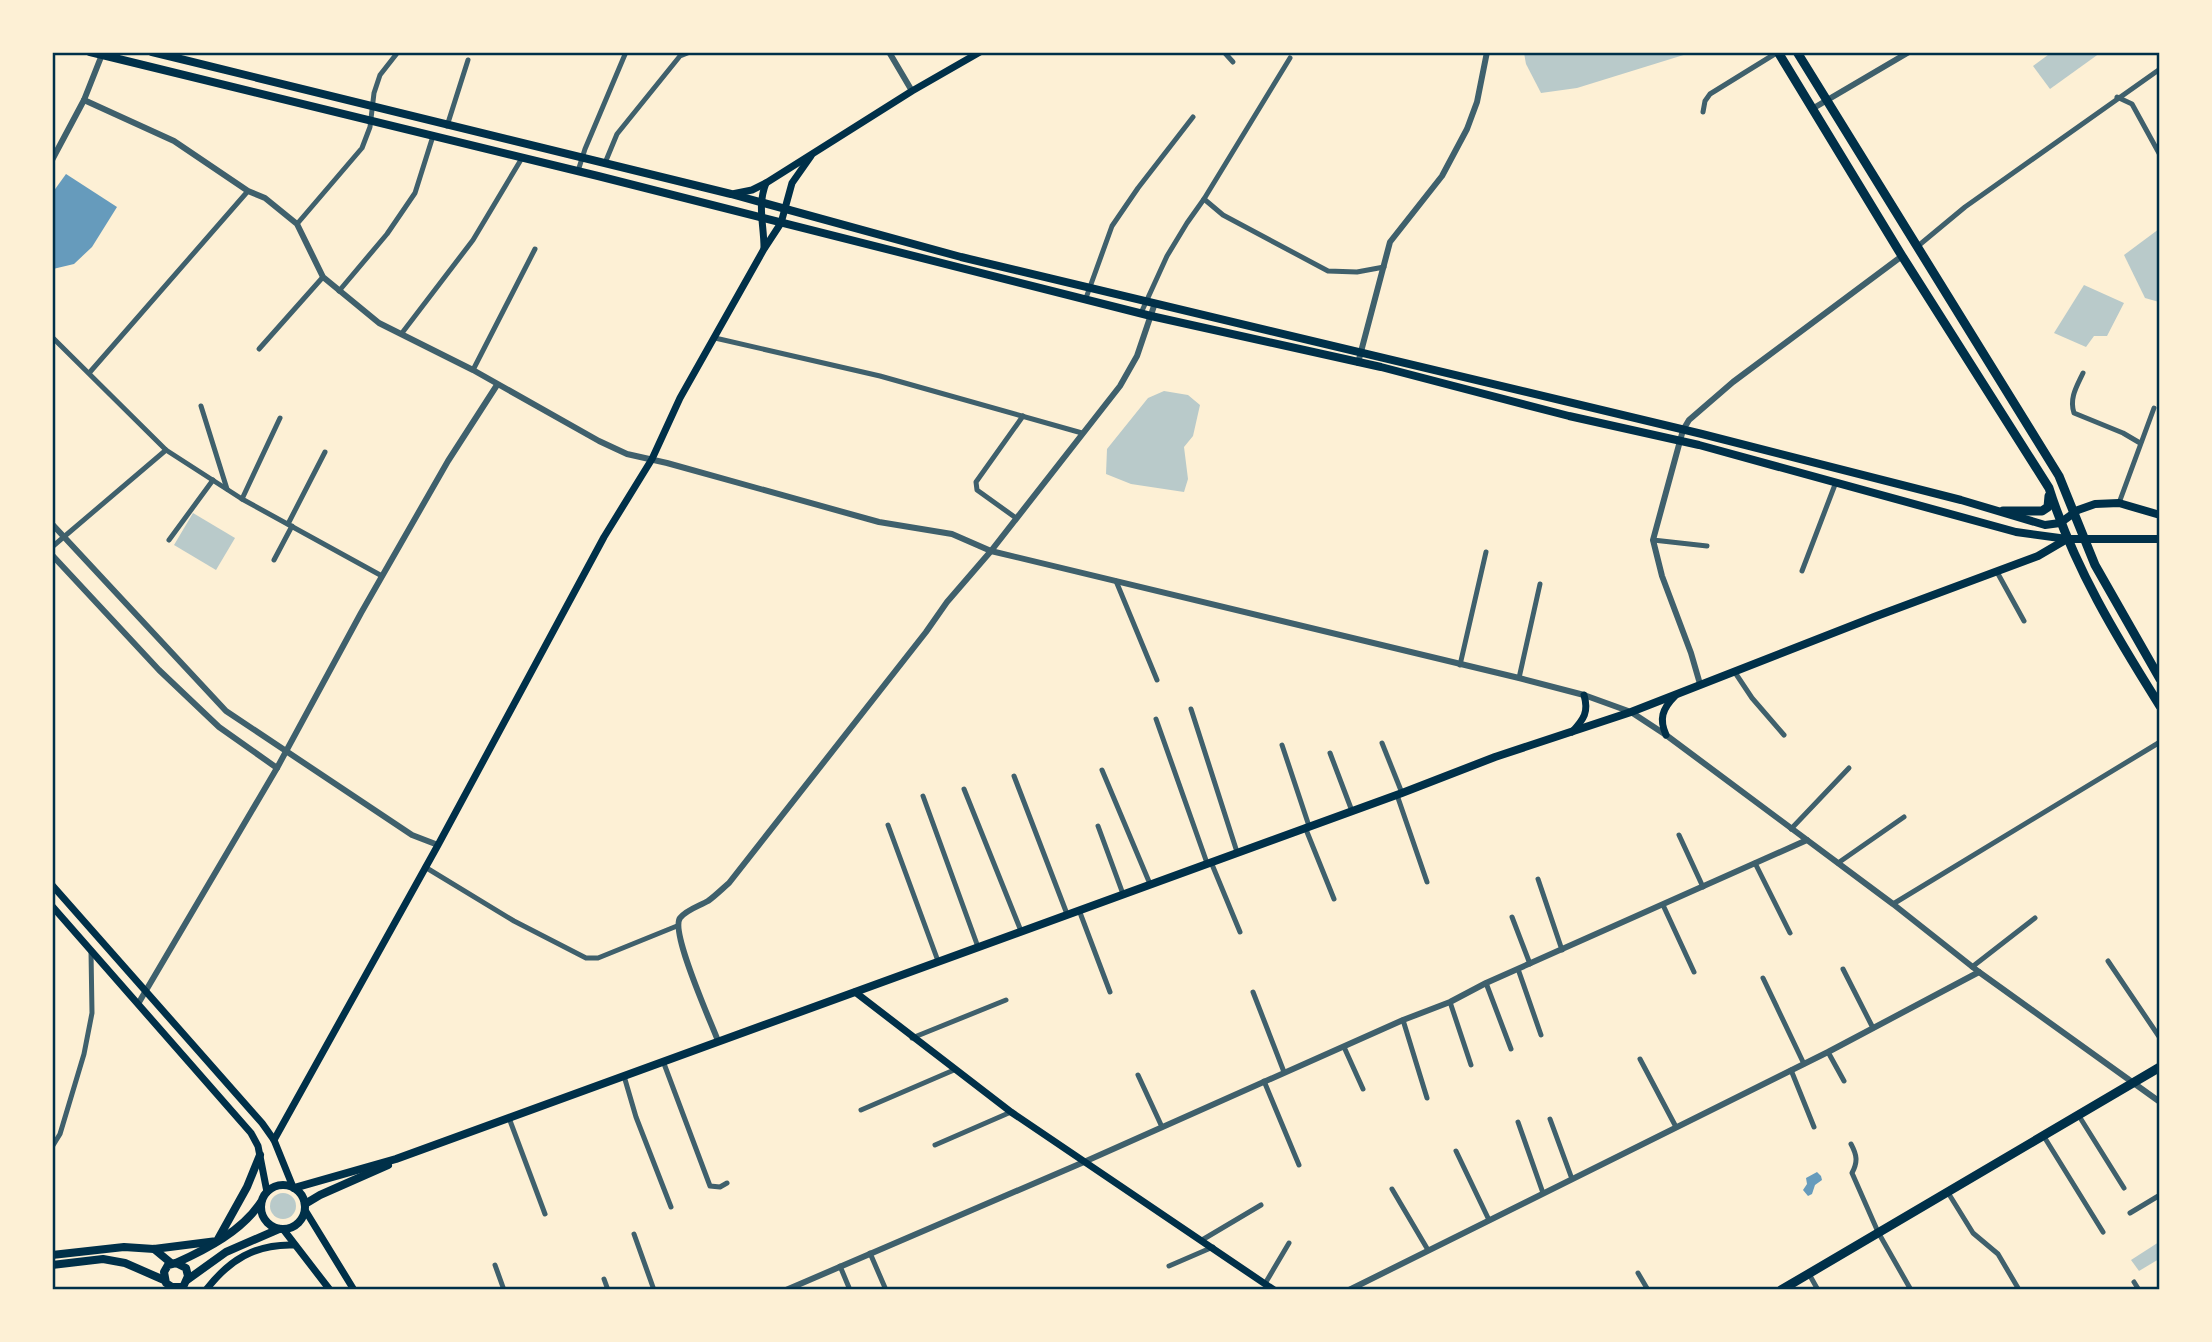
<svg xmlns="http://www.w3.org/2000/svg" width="2212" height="1342" font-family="'Fira Sans',sans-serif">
  <rect width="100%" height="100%" fill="#fdf0d5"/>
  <!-- green -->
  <g fill="#b9caca">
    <polygon points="2052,52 2100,52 2100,53 2050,89 2033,66"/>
    <polygon points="1524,53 1524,52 1690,53 1577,88 1541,93 1526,64"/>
    <polygon points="2159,229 2159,302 2145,298 2124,255"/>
    <polygon points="2084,285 2124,303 2107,336 2094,336 2086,347 2054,333"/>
    <polygon points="1164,391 1188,395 1200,405 1193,436 1184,447 1188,479 1184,492 1131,484 1106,474 1107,449 1148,398"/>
    <polygon points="193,513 235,538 216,570 174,545"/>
    <circle cx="283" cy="1206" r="13"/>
    <polygon points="2159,1242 2159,1259 2139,1271 2131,1260"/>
  </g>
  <!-- water -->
  <g fill="#669bbc">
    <polygon points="66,174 117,207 92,247 74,264 53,269 53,192"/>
    <polygon points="1817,1172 1821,1176 1822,1180 1815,1185 1812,1194 1808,1196 1803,1190 1807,1184 1806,1178"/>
  </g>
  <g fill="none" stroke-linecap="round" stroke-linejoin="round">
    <!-- minor -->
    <g stroke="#3f606c" stroke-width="5">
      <polyline points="1224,52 1233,62"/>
      <polyline points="2117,97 2132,104 2160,155"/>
      <polyline points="1703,112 1705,101 1710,94 1778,52"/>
      <polyline points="447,126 468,60"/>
      <polyline points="605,163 617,134 680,56 690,52"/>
      <polyline points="578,171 585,149 626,52"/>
      <polyline points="1204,199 1223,215 1328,271 1357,272 1384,267"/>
      <polyline points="297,224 362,148 370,127 374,93 380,75 398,52"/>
      <polyline points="1918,246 1965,207 2160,69"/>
      <polyline points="339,291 387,234 415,193 433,136"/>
      <polyline points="1086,298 1112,226 1138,188 1193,117"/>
      <polyline points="1141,313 1167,256 1187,223 1204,199 1290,58"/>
      <polyline points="402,333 473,240 522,158"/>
      <polyline points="52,337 166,450 242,499 382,576"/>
      <polyline points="715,338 880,376 1082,433"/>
      <polyline points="259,349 323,277"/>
      <polyline points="473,370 535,249"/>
      <polyline points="90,372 248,191"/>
      <path d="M 2083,373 C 2077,386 2069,398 2074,413 L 2123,433 L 2140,443"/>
      <polyline points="201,406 227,489"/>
      <polyline points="242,499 280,418"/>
      <polyline points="2119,503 2154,408"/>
      <polyline points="1016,518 977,490 976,482 1023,416"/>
      <polyline points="288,524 325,452"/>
      <polyline points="169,540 213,480"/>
      <polyline points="1653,540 1707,546"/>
      <polyline points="52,547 166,450"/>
      <polyline points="274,560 292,526"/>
      <polyline points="1802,571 1836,482"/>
      <polyline points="1997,572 2024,621"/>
      <polyline points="1116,581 1157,680"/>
      <polyline points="1460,665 1486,552"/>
      <polyline points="1734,671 1752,698 1784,735"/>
      <polyline points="1519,678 1540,584"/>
      <polyline points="1191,709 1237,852"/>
      <polyline points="1156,719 1207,863"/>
      <polyline points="1382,743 1402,793"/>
      <polyline points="1282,745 1309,826"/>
      <polyline points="1330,753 1352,811"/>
      <polyline points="1102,770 1150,884"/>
      <polyline points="1014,776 1067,914"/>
      <polyline points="964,789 1021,931"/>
      <polyline points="1397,795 1427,882"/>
      <polyline points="923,796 978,947"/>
      <polyline points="888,825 938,961"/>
      <polyline points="1098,826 1123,894"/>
      <polyline points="1305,827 1334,899"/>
      <polyline points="1791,829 1849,768"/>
      <polyline points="1679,835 1703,887"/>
      <polyline points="1211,862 1240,932"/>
      <polyline points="1755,863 1790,933"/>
      <polyline points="1838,863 1904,817"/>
      <polyline points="425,867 514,921 586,958 598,958 677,926"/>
      <polyline points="1538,879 1562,950"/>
      <polyline points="1893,904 2160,742"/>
      <polyline points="1663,905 1694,972"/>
      <polyline points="1079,910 1110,992"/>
      <polyline points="1512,917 1530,964"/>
      <polyline points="2108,961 2160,1038"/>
      <polyline points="1972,967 2035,918"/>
      <polyline points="1518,969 1541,1035"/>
      <polyline points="1843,969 1873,1028"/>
      <polyline points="1763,978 1804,1064"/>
      <polyline points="1486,983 1511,1049"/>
      <polyline points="1253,992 1284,1072"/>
      <polyline points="1450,1002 1471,1065"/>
      <polyline points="1403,1020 1427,1098"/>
      <polyline points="912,1038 1006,1000"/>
      <polyline points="1344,1047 1363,1089"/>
      <polyline points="1828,1052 1844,1081"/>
      <polyline points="1640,1059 1676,1127"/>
      <polyline points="663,1061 710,1186 720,1187 727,1183"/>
      <polyline points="1791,1070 1814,1127"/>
      <polyline points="1138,1075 1162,1127"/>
      <polyline points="624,1076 636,1117 671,1207"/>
      <polyline points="1264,1081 1299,1165"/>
      <polyline points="861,1110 954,1070"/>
      <polyline points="2079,1116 2124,1188"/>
      <polyline points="509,1118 545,1214"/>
      <polyline points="1550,1119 1572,1179"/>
      <polyline points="1518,1122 1543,1193"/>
      <polyline points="2043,1135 2103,1232"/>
      <path d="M 1851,1144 C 1857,1155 1858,1162 1852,1173 L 1878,1232 L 1911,1290"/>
      <polyline points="935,1145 1011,1112"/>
      <polyline points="52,1147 60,1134 84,1054 92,1013 91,951"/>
      <polyline points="1456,1151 1489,1220"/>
      <polyline points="1392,1189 1428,1250"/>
      <polyline points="1947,1191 1973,1233 1998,1254 2018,1288"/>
      <polyline points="2130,1213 2160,1195"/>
      <polyline points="634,1234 654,1290"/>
      <polyline points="1202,1240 1261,1205"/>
      <polyline points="870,1253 886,1290"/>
      <polyline points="495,1265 504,1290"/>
      <polyline points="840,1266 850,1290"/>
      <polyline points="1169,1266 1213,1247"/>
      <polyline points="1638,1273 1648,1290"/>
      <polyline points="1809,1274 1818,1290"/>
      <polyline points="604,1279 608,1290"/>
      <polyline points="1266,1282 1289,1243"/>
      <polyline points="2134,1282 2139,1290"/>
    </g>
    <!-- tertiary -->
    <g stroke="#3f606c" stroke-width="6">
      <polyline points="889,52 912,91"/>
      <polyline points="84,100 174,141 248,191 265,198 297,224 323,277 379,323 473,370 599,441 627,454 667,463 879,522 952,534 991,551 1519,678 1584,695 1631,712 1666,735 1893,904 1979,972 2160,1102"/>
      <polyline points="1812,109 1909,52"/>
      <polyline points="52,160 84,100 103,52"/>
      <polyline points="1358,363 1390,242 1442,176 1467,129 1477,102 1487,52"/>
      <polyline points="52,524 226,711 412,835 438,845"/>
      <polyline points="52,555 159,670 219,727 277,768"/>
      <polyline points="1700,684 1691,653 1662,576 1653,540 1683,430 1689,420 1733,382 1902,256"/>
      <polyline points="138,1004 277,768 361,613 448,461 497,385"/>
      <path d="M 718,1041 C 711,1022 670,932 680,918 C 686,910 699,906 708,901 C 715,896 722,889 729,883 L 926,632 L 947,602 L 991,551 L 1120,386 L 1137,356 L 1155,303"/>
      <polyline points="786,1290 1084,1162 1403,1020 1450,1002 1486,983 1807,840"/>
      <polyline points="1349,1290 1828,1052 1979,972"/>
    </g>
    <!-- secondary -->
    <g stroke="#003049" stroke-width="7">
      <polyline points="732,194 752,190 766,183 912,91 980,52"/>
      <path d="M 764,248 C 764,224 757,206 766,183"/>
      <path d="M 1572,732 C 1584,719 1589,712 1584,695"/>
      <path d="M 1666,735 C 1659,719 1662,709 1675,696"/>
      <polyline points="52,885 262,1123 274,1140 293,1187"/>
      <polyline points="52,906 251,1133 258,1146 267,1192"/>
      <polyline points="855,992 1011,1112 1274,1290"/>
      <polyline points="274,1140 438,845 604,537 652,459 680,398 764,249 781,223 792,183 811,156"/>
      <polyline points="305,1210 354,1290"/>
      <polyline points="283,1229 330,1290"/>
      <path d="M 206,1290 C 229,1260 255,1244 293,1245"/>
    </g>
    <!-- primary -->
    <g stroke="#003049" stroke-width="8">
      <polyline points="90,52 598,176 1151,316 1381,367 1569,416 1699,445 2016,532 2067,539 2160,539"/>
      <polyline points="152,52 731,194 961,257 1702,434 1961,500 2045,525 2060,523 2078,510 2095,504 2119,503 2160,515"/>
      <circle cx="283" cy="1207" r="22"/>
      <polyline points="294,1188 396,1159 1402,793 1495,757 1631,712 1874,617 2038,556 2067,539"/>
      <polyline points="305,1204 320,1195 388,1165"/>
      <polyline points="154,1249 171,1263"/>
      <polyline points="52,1255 124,1247 154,1249 217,1241 247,1187 260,1155"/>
      <path d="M 176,1263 C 207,1249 242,1231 261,1202"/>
      <polyline points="52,1265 103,1259 125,1263 164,1280"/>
      <polyline points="187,1280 226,1252 279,1229"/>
      <polyline points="180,1287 172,1287 166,1283 164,1272 168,1265 176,1263 186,1268 188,1276 184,1285"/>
    </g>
    <!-- trunk -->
    <g stroke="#003049" stroke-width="9">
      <path d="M 1778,52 L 1902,256 L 2049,488 C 2074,567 2116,636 2160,706"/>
      <polyline points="1797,52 2059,476 2095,565 2160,679"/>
      <polyline points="2003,511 2042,511 2048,507 2049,496"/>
      <polyline points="1781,1290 2160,1067"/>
    </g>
  </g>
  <!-- border -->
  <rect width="2212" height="1342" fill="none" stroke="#fdf0d5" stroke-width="108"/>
  <rect x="54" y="54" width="2104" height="1234" fill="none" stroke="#003049" stroke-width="2.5"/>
</svg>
